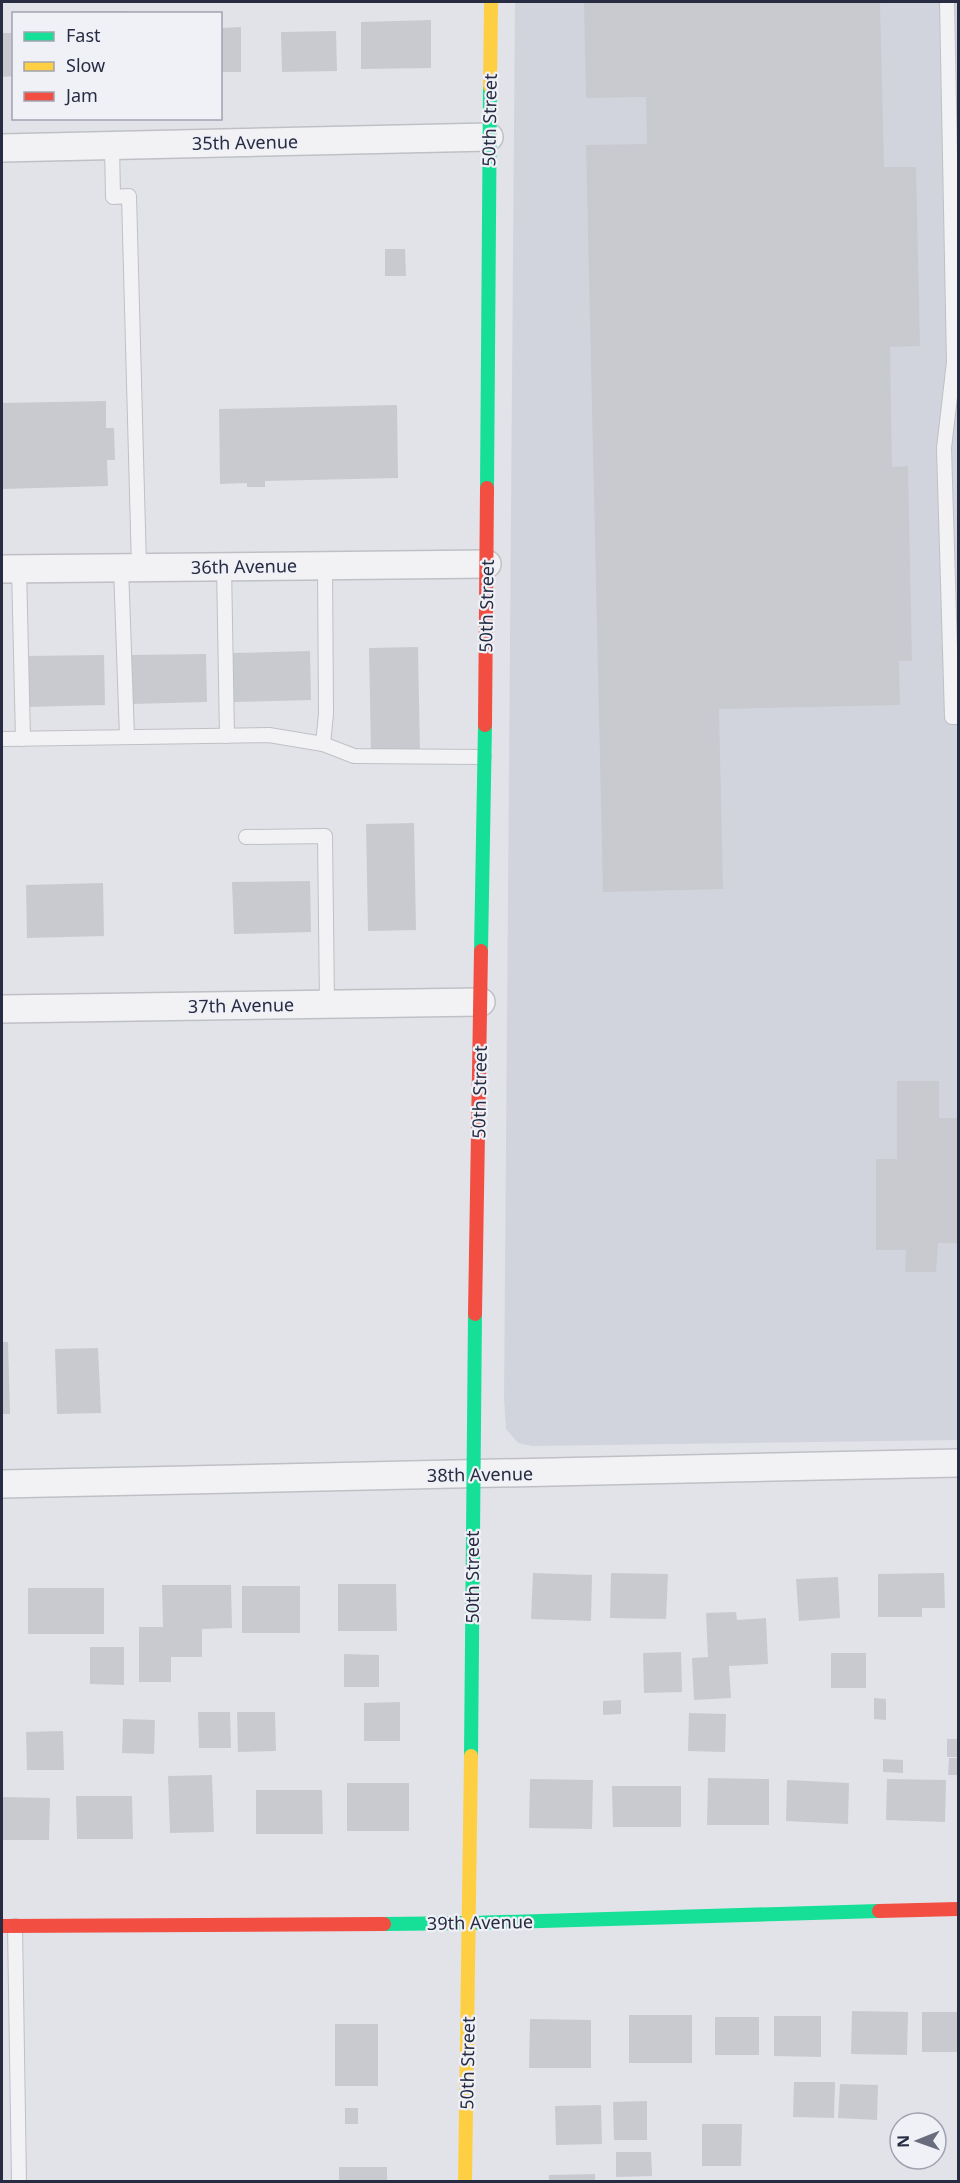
<svg xmlns="http://www.w3.org/2000/svg" width="960" height="2183" font-family="'Noto Sans',sans-serif">
  <rect width="100%" height="100%" fill="#e2e3e8"/>
  <!-- built -->
  <polygon fill="#d2d4dd" points="515,2 958,2 958,1440 532,1446 518,1443 506,1429 504,1399"/>
  <!-- building -->
  <g fill="#c9cad0">
    <polygon points="584,2 880,2 884,167 916,167 920,346 890,347 892,467 908,466 912,661 899,661 900,705 719,709 723,889 603,892 586,145 647,144 646,97 586,98"/>
    <rect x="80" y="11" width="48" height="3"/>
    <polygon points="431,20 431,68 361,69 361,22"/>
    <polygon points="241,27 241,72 220,72 220,28"/>
    <polygon points="336,31 337,71 282,72 281,32"/>
    <polygon points="2,33 14,33 14,76 2,77"/>
    <polygon points="385,249 405,249 406,276 385,276"/>
    <polygon points="106,401 106,428 114,428 115,460 107,460 108,486 2,489 2,403"/>
    <polygon points="397,405 398,478 265,481 265,487 247,487 247,483 220,484 219,409"/>
    <polygon points="418,647 420,754 371,754 369,648"/>
    <polygon points="310,651 311,700 234,702 233,653"/>
    <polygon points="206,654 207,702 131,704 130,655"/>
    <polygon points="104,655 105,705 26,707 25,656"/>
    <polygon points="414,823 416,930 368,931 366,824"/>
    <polygon points="310,881 311,932 234,934 232,882"/>
    <polygon points="103,883 104,936 27,938 26,885"/>
    <polygon points="897,1081 939,1081 939,1118 958,1118 958,1243 938,1243 936,1272 905,1272 906,1250 876,1250 876,1159 897,1159"/>
    <polygon points="2,1342 8,1342 10,1414 2,1414"/>
    <polygon points="98,1348 101,1413 57,1414 55,1349"/>
    <polygon points="533,1573 592,1575 591,1621 531,1619"/>
    <polygon points="611,1573 668,1574 666,1619 610,1618"/>
    <polygon points="944,1573 945,1608 922,1608 922,1617 878,1617 878,1574"/>
    <polygon points="838,1577 840,1618 799,1621 796,1579"/>
    <polygon points="338,1584 396,1584 397,1631 338,1631"/>
    <polygon points="162,1585 231,1585 232,1628 202,1629 202,1657 171,1657 171,1682 139,1682 139,1627 163,1627"/>
    <rect x="242" y="1586" width="58" height="47"/>
    <rect x="28" y="1588" width="76" height="46"/>
    <polygon points="736,1612 737,1620 766,1618 768,1664 729,1666 731,1698 694,1700 692,1658 708,1657 706,1613"/>
    <polygon points="90,1647 124,1647 124,1685 90,1684"/>
    <polygon points="681,1652 682,1692 644,1693 643,1653"/>
    <rect x="831" y="1653" width="35" height="35"/>
    <polygon points="344,1654 379,1655 379,1687 344,1687"/>
    <polygon points="874,1698 886,1699 886,1720 874,1719"/>
    <polygon points="621,1700 621,1714 603,1715 603,1701"/>
    <polygon points="400,1702 400,1741 364,1741 364,1703"/>
    <polygon points="198,1712 230,1712 231,1748 199,1748"/>
    <polygon points="237,1712 275,1712 276,1751 238,1752"/>
    <polygon points="689,1713 726,1714 725,1752 688,1751"/>
    <polygon points="123,1719 155,1720 154,1754 122,1753"/>
    <polygon points="63,1731 64,1770 27,1770 26,1732"/>
    <rect x="947" y="1739" width="11" height="18"/>
    <polygon points="949,1758 958,1758 958,1775 948,1775"/>
    <polygon points="883,1759 903,1760 903,1773 883,1772"/>
    <polygon points="212,1775 214,1832 170,1833 168,1776"/>
    <polygon points="708,1778 769,1779 769,1825 707,1825"/>
    <polygon points="530,1779 593,1780 592,1829 529,1828"/>
    <polygon points="887,1779 946,1780 945,1822 886,1820"/>
    <polygon points="787,1780 849,1783 848,1824 786,1821"/>
    <rect x="347" y="1783" width="62" height="48"/>
    <polygon points="612,1786 681,1786 681,1827 613,1827"/>
    <polygon points="256,1790 322,1790 323,1834 256,1834"/>
    <polygon points="76,1796 132,1796 133,1839 77,1839"/>
    <polygon points="2,1797 50,1798 49,1840 2,1840"/>
    <polygon points="852,2011 908,2012 907,2055 851,2054"/>
    <rect x="922" y="2012" width="36" height="40"/>
    <rect x="629" y="2015" width="63" height="48"/>
    <polygon points="774,2016 821,2016 821,2057 774,2056"/>
    <rect x="715" y="2017" width="44" height="38"/>
    <polygon points="530,2019 591,2020 591,2068 529,2068"/>
    <rect x="335" y="2024" width="43" height="62"/>
    <polygon points="794,2082 835,2082 834,2118 793,2117"/>
    <polygon points="840,2084 878,2085 877,2120 838,2118"/>
    <polygon points="647,2101 647,2140 614,2140 613,2102"/>
    <polygon points="601,2105 602,2144 556,2145 555,2106"/>
    <rect x="345" y="2108" width="13" height="16"/>
    <polygon points="702,2124 742,2124 741,2166 702,2166"/>
    <polygon points="616,2152 651,2152 652,2176 616,2177"/>
    <rect x="339" y="2167" width="48" height="15"/>
    <polygon points="595,2174 595,2182 549,2182 549,2175"/>
  </g>
  <g fill="none" stroke-linecap="round" stroke-linejoin="round">
    <!-- lane casing -->
    <g stroke="#bfc0c6" stroke-width="16">
      <g id="lane">
        <polyline points="947,2 954,362 944,448 952,717 958,717"/>
        <polyline points="112,145 113,197 129,196 139,567"/>
        <polyline points="224,566 227,736"/>
        <polyline points="121,567 127,737"/>
        <polyline points="19,568 23,739"/>
        <polyline points="2,739 269,735 323,744 354,756 484,757"/>
        <polyline points="323,744 326,714 325,565"/>
        <polyline points="246,837 325,836 327,1004"/>
        <polyline points="15,1926 19,2182"/>
      </g>
    </g>
    <!-- street casing -->
    <g stroke="#bfc0c6" stroke-width="30">
      <g id="street">
        <polyline points="2,148 489,137"/>
        <polyline points="2,569 487,564"/>
        <polyline points="2,1009 481,1002"/>
        <polyline points="2,1484 958,1463"/>
      </g>
    </g>
    <!-- lane -->
    <use href="#lane" stroke="#f2f2f4" stroke-width="14"/>
    <!-- street -->
    <use href="#street" stroke="#f2f2f4" stroke-width="27"/>
    <!-- fast -->
    <g stroke="#16e098" stroke-width="14">
      <polyline points="487,488 490,86"/>
      <polyline points="481,951 485,725"/>
      <polyline points="471,1756 475,1314"/>
      <polyline points="384,1924 470,1923 879,1911"/>
    </g>
    <!-- slow -->
    <g stroke="#ffcf43" stroke-width="14">
      <polyline points="490,86 491,2"/>
      <polyline points="465,2182 471,1756"/>
    </g>
    <!-- jam -->
    <g stroke="#f24e42" stroke-width="14">
      <polyline points="485,725 487,488"/>
      <polyline points="475,1314 481,951"/>
      <polyline points="879,1911 958,1909"/>
      <polyline points="2,1926 384,1924"/>
    </g>
  </g>
  <g text-anchor="middle" dominant-baseline="central" stroke-width="4.5" stroke-linejoin="round" paint-order="stroke">
    <!-- street labels -->
    <g font-size="18" fill="#272c43" stroke="#f0f1f7">
      <text transform="translate(489 120) rotate(-89)">50th Street</text>
      <text transform="translate(245 142) rotate(-1)">35th Avenue</text>
      <text transform="translate(244 566) rotate(-1)">36th Avenue</text>
      <text transform="translate(486 606) rotate(-89)">50th Street</text>
      <text transform="translate(241 1005) rotate(-1)">37th Avenue</text>
      <text transform="translate(479 1092) rotate(-89)">50th Street</text>
      <text transform="translate(480 1474) rotate(-1)">38th Avenue</text>
      <text transform="translate(472 1577) rotate(-90)">50th Street</text>
      <text transform="translate(480 1922) rotate(-1)">39th Avenue</text>
      <text transform="translate(467 2063) rotate(-89)">50th Street</text>
    </g>
  </g>
  <!-- border -->
  <rect width="960" height="2183" fill="none" stroke="#272c43" stroke-width="6"/>
  <!-- legend -->
  <rect x="12" y="12" width="210" height="108" fill="#f0f1f7" stroke="#a0a2af" stroke-width="1.5"/>
  <rect x="24" y="32" width="30" height="9" fill="#16e098" stroke="#a0a2af" stroke-width="1.5"/>
  <text x="66" y="42" font-size="18" fill="#272c43">Fast</text>
  <rect x="24" y="62" width="30" height="9" fill="#ffcf43" stroke="#a0a2af" stroke-width="1.5"/>
  <text x="66" y="72" font-size="18" fill="#272c43">Slow</text>
  <rect x="24" y="92" width="30" height="9" fill="#f24e42" stroke="#a0a2af" stroke-width="1.5"/>
  <text x="66" y="102" font-size="18" fill="#272c43">Jam</text>
  <!-- north arrow -->
  <g transform="translate(918 2141) rotate(269)"><circle r="28" fill="#f0f1f7" stroke="#a0a2af" stroke-width="1.5"/>
  <path d="M0-4.5L10 22L0 15L-10 22Z" fill="#686c7d"/>
  <text y="-9" font-size="16" font-weight="bold" text-anchor="middle" fill="#272c43">N</text>
  </g>
</svg>
